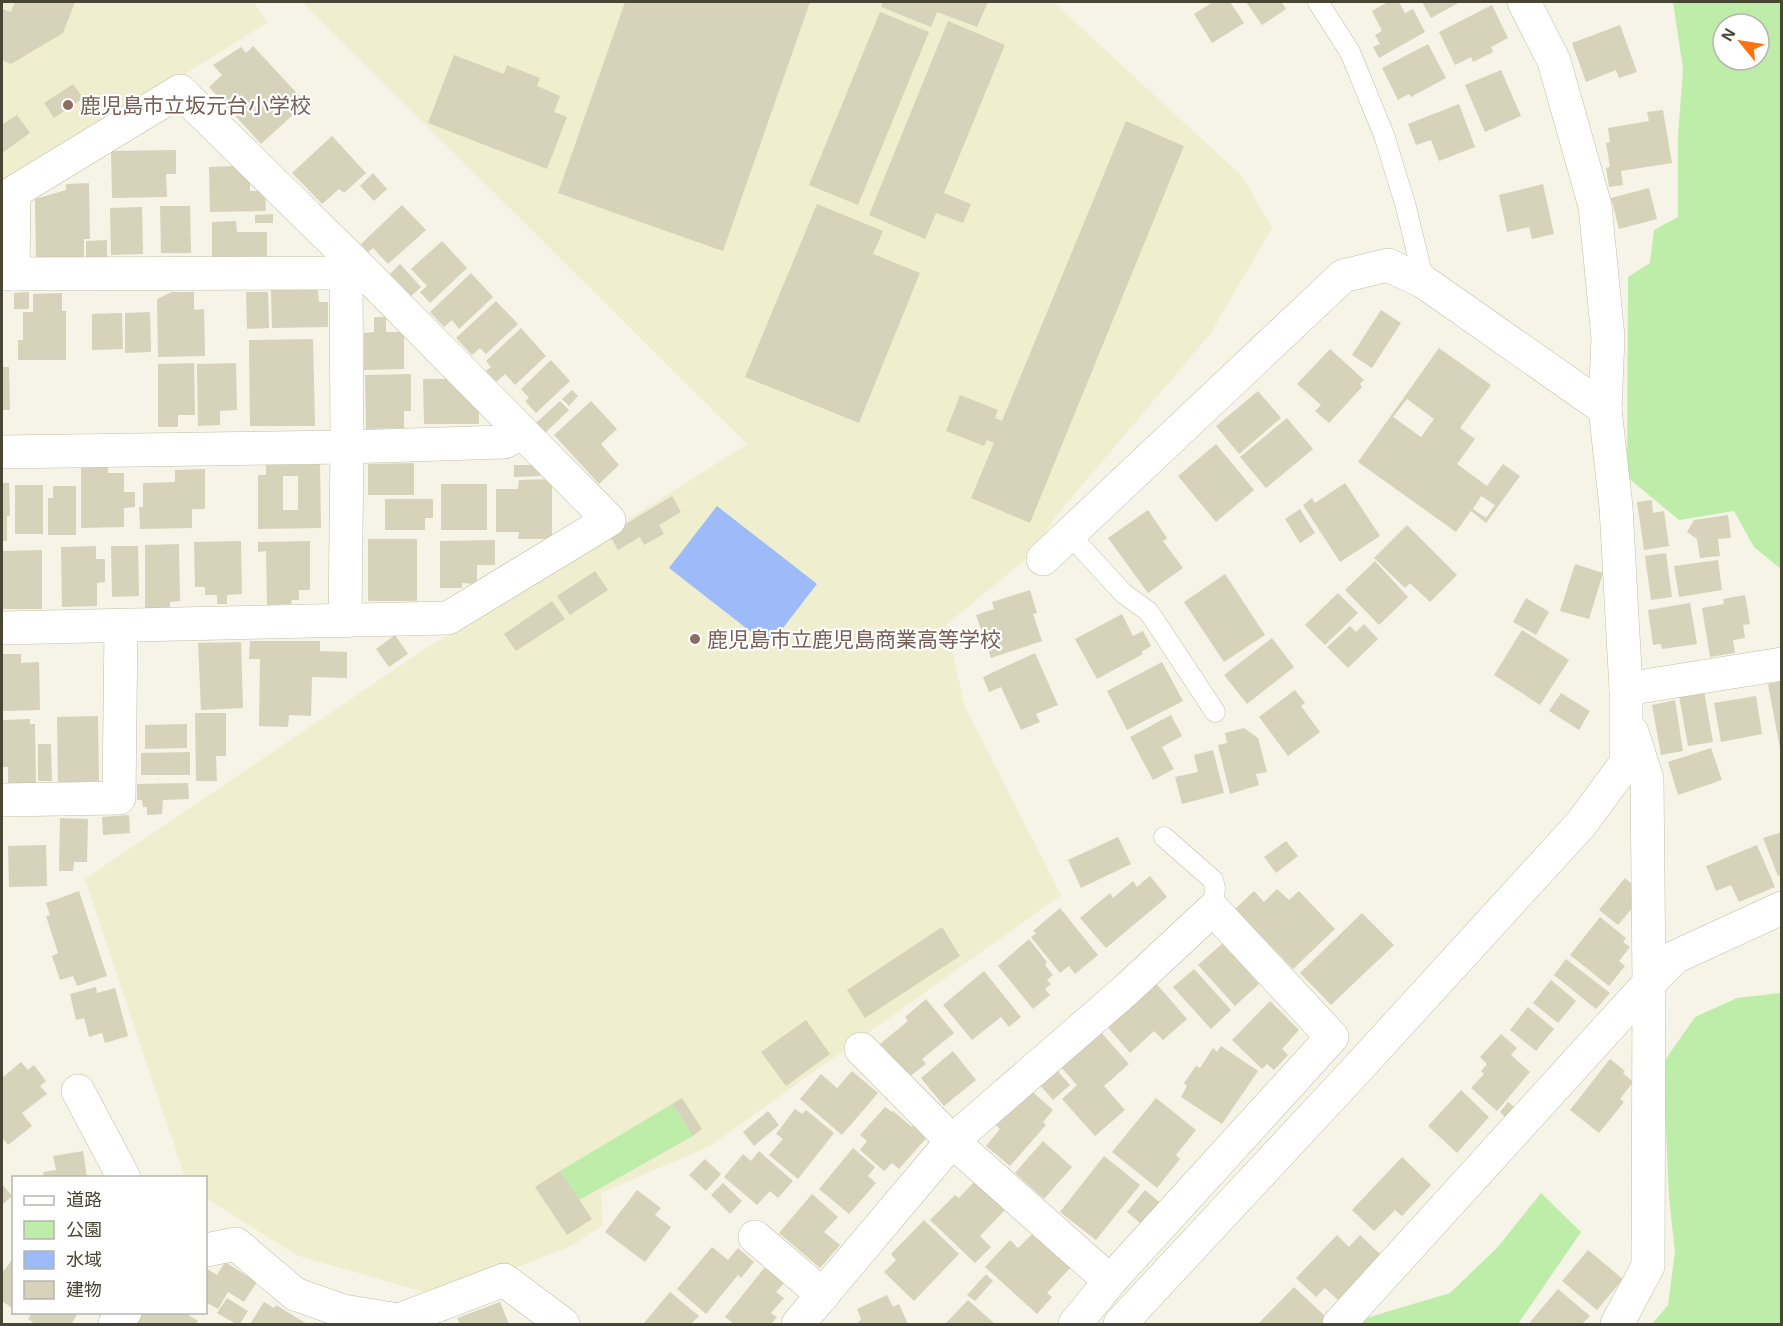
<svg xmlns="http://www.w3.org/2000/svg" width="1783" height="1326" font-family="Helvetica,'Noto Sans JP',sans-serif">
  <rect width="100%" height="100%" fill="#f5f4e6"/>
  <!-- education -->
  <g fill="#efeece">
    <polygon points="2,2 253,2 268,22 2,189"/>
    <polygon points="302,2 1053,2 1242,176 1272,228 1210,334 1056,516 1034,552 946,625 965,707 1061,895 710,1146 601,1193 603,1225 571,1246 441,1297 296,1255 206,1198 206,1178 185,1177 85,879 419,653 747,444"/>
  </g>
  <!-- green -->
  <g fill="#beedaa" fill-rule="evenodd">
    <path d="M 1673,2 L 1781,2 L 1781,569 L 1754,547 L 1734,511 L 1679,520 L 1627,477 L 1628,277 L 1650,263 L 1654,230 L 1678,217 L 1678,136 L 1683,69 ZM 1723,24 L 1759,24 L 1759,60 L 1723,60 Z"/>
    <polygon points="1781,993 1781,1324 1652,1324 1668,1305 1675,1252 1669,1198 1663,1063 1695,1017 1737,998"/>
    <polygon points="672,1104 693,1136 579,1200 560,1171"/>
    <polygon points="1541,1193 1581,1232 1518,1324 1358,1324 1363,1319 1450,1293 1497,1248"/>
  </g>
  <!-- water -->
  <polygon fill="#9cbbf8" points="717,506 817,584 769,646 669,568"/>
  <!-- building -->
  <g fill="#d7d3ba" fill-rule="evenodd">
    <polygon points="15,2 75,2 63,33 11,64 2,60 2,9 11,12"/>
    <polygon points="625,2 810,2 723,251 558,193"/>
    <polygon points="883,2 988,2 977,27 937,12 931,27 881,7"/>
    <polygon points="1213,2 1230,2 1244,23 1212,43 1194,14"/>
    <polygon points="1246,2 1285,2 1282,3 1286,9 1262,25"/>
    <polygon points="1388,2 1399,2 1405,13 1413,9 1425,32 1379,58 1373,47 1380,44 1375,35 1382,31 1372,11"/>
    <polygon points="1422,2 1460,2 1431,18"/>
    <polygon points="1492,5 1508,38 1491,47 1493,52 1473,62 1471,57 1455,65 1439,32"/>
    <polygon points="880,12 929,32 858,205 809,185"/>
    <polygon points="948,21 1005,45 944,193 971,204 963,223 936,213 925,239 869,215"/>
    <polygon points="1620,25 1637,72 1619,78 1616,70 1586,82 1572,43"/>
    <polygon points="1428,44 1446,78 1411,97 1409,94 1398,100 1382,68"/>
    <polygon points="253,46 306,103 261,144 209,87 222,75 213,65 241,47 246,53"/>
    <polygon points="454,55 504,74 507,65 540,78 537,86 560,96 554,112 567,117 547,169 428,123"/>
    <polygon points="1501,70 1521,116 1485,132 1465,85"/>
    <polygon points="73,84 83,98 54,118 44,103"/>
    <polygon points="1459,104 1475,147 1439,161 1431,140 1416,145 1408,124"/>
    <polygon points="1663,110 1672,163 1621,171 1623,185 1609,187 1606,168 1610,167 1606,143 1610,142 1608,128 1649,121 1647,112"/>
    <polygon points="17,115 30,133 2,153 2,125"/>
    <polygon points="1126,121 1184,146 1030,523 971,498 994,443 987,440 984,446 946,431 960,395 998,410 995,418 1002,421"/>
    <polygon points="332,136 366,173 344,193 339,189 322,204 292,173"/>
    <polygon points="176,150 176,174 166,174 167,197 112,198 111,151"/>
    <polygon points="237,166 250,180 250,191 265,191 266,211 210,212 209,167"/>
    <polygon points="373,173 387,189 374,201 360,186"/>
    <polygon points="89,183 90,239 84,239 84,257 36,257 35,199 66,190 66,184"/>
    <polygon points="1543,184 1554,234 1532,239 1529,227 1507,232 1499,195"/>
    <polygon points="1649,188 1657,219 1619,229 1611,198"/>
    <polygon points="817,204 883,231 873,254 920,273 859,423 745,377"/>
    <polygon points="402,205 426,230 388,264 373,248 368,252 361,244"/>
    <polygon points="160,206 190,206 191,253 161,253"/>
    <polygon points="142,207 143,254 111,255 110,208"/>
    <polygon points="273,214 273,223 255,223 255,215"/>
    <polygon points="236,221 237,232 267,232 267,258 212,259 212,222"/>
    <polygon points="107,240 107,258 86,258 86,241"/>
    <polygon points="442,241 467,268 430,303 420,292 427,286 411,269"/>
    <polygon points="400,264 421,287 411,296 390,274"/>
    <polygon points="471,273 493,297 459,329 452,320 444,327 430,312"/>
    <polygon points="271,290 318,290 319,302 328,302 328,327 272,328"/>
    <polygon points="29,292 29,309 14,309 14,293"/>
    <polygon points="172,292 194,292 194,310 204,309 205,356 158,357 157,299"/>
    <polygon points="246,292 268,292 269,328 247,329"/>
    <polygon points="62,293 62,311 66,311 66,360 18,360 18,340 23,340 23,312 33,312 33,294"/>
    <polygon points="496,301 518,324 486,354 480,348 472,355 456,338"/>
    <polygon points="1381,310 1401,323 1372,368 1352,355"/>
    <polygon points="150,312 151,352 125,353 125,313"/>
    <polygon points="122,313 123,349 92,350 92,314"/>
    <polygon points="374,317 386,317 386,332 404,332 404,369 364,370 364,333 374,332"/>
    <polygon points="521,328 546,356 515,385 505,374 496,382 486,371 491,367 486,361"/>
    <polygon points="313,339 315,426 250,426 249,340"/>
    <path d="M 1439,348 L 1491,385 L 1460,428 L 1475,439 L 1457,464 L 1487,486 L 1503,464 L 1520,476 L 1486,523 L 1471,511 L 1456,532 L 1358,462 ZM 1407,399 L 1434,419 L 1421,437 L 1393,417 ZM 1481,496 L 1495,505 L 1486,518 L 1473,509 Z"/>
    <polygon points="1330,349 1364,380 1360,384 1362,387 1329,423 1315,411 1321,405 1297,384"/>
    <polygon points="551,360 570,381 536,413 525,401 529,398 521,389"/>
    <polygon points="194,363 195,415 178,415 178,427 158,427 158,364"/>
    <polygon points="236,363 237,410 220,411 220,425 198,426 197,364"/>
    <polygon points="2,367 9,367 10,410 2,410"/>
    <polygon points="411,374 411,411 404,411 404,428 366,429 365,375"/>
    <polygon points="423,379 451,379 479,409 479,424 424,424"/>
    <polygon points="572,390 578,396 569,406 562,399"/>
    <polygon points="1258,391 1281,418 1239,454 1216,426"/>
    <polygon points="560,401 569,410 545,433 536,423"/>
    <polygon points="591,401 617,429 601,444 619,465 599,484 554,435"/>
    <polygon points="1287,418 1313,449 1266,488 1240,457"/>
    <polygon points="1216,444 1254,490 1216,522 1178,476"/>
    <path d="M 266,461 L 299,461 L 299,465 L 320,464 L 321,528 L 258,529 L 258,475 L 266,475 ZM 283,476 L 298,476 L 298,510 L 283,510 Z"/>
    <polygon points="414,463 414,495 368,495 368,464"/>
    <polygon points="514,465 540,465 540,476 514,477"/>
    <polygon points="108,467 108,473 124,473 124,492 135,492 135,507 124,508 124,527 81,528 81,468"/>
    <polygon points="205,469 205,509 192,509 192,528 140,529 139,507 143,507 143,483 175,482 175,470"/>
    <polygon points="552,479 552,539 518,539 519,532 496,532 496,489 518,489 519,480"/>
    <polygon points="2,483 9,483 10,516 7,516 7,541 2,541"/>
    <polygon points="1345,483 1380,536 1340,562 1303,505 1312,498 1315,503"/>
    <rect x="441" y="484" width="46" height="46"/>
    <rect x="15" y="485" width="28" height="49"/>
    <polygon points="53,486 76,486 76,535 48,535 48,498 53,498"/>
    <polygon points="672,496 681,512 659,525 664,534 644,545 640,537 618,550 609,534"/>
    <polygon points="385,499 433,499 433,518 425,518 425,530 385,530"/>
    <polygon points="1652,500 1653,513 1664,511 1669,546 1644,550 1637,502"/>
    <polygon points="1300,509 1315,533 1300,543 1285,519"/>
    <polygon points="1148,510 1167,538 1163,541 1183,568 1148,593 1108,538"/>
    <polygon points="1728,515 1731,538 1718,539 1720,556 1700,558 1697,539 1687,532 1694,520"/>
    <polygon points="1407,525 1457,575 1430,602 1410,583 1405,588 1374,558"/>
    <rect x="368" y="539" width="49" height="62"/>
    <polygon points="495,540 495,565 477,565 477,584 462,583 462,588 440,588 440,541"/>
    <polygon points="241,541 242,594 227,595 227,604 217,604 217,595 205,595 205,587 195,587 194,542"/>
    <polygon points="310,541 310,590 299,590 299,600 292,600 291,604 267,605 266,551 258,552 258,542"/>
    <polygon points="179,544 180,601 170,602 170,610 145,611 145,545"/>
    <polygon points="96,546 96,559 105,559 105,582 97,583 97,606 62,607 61,547"/>
    <polygon points="111,546 138,546 139,596 112,597"/>
    <polygon points="42,550 42,609 2,609 2,551"/>
    <polygon points="1666,553 1672,597 1651,600 1645,556"/>
    <polygon points="1718,560 1722,590 1679,597 1674,566"/>
    <polygon points="1375,561 1408,597 1379,625 1345,590"/>
    <polygon points="1575,564 1603,573 1589,619 1560,611"/>
    <polygon points="595,571 608,590 570,615 557,596"/>
    <polygon points="1225,574 1265,635 1224,662 1184,602"/>
    <polygon points="1030,590 1037,613 1033,614 1042,641 991,658 976,615 994,609 992,602"/>
    <polygon points="1338,593 1358,613 1325,645 1305,625"/>
    <polygon points="1745,595 1750,624 1743,625 1745,638 1733,640 1735,653 1710,657 1702,608 1724,604 1723,599"/>
    <polygon points="1526,598 1549,612 1536,635 1513,622"/>
    <polygon points="552,601 565,619 516,651 504,634"/>
    <polygon points="1690,603 1697,644 1662,649 1661,644 1653,645 1648,610"/>
    <polygon points="1122,614 1133,636 1143,631 1151,646 1141,652 1143,654 1097,679 1075,639"/>
    <polygon points="1364,624 1378,639 1348,668 1327,647 1350,626 1356,632"/>
    <polygon points="1522,630 1569,660 1540,705 1494,675"/>
    <polygon points="395,635 408,654 389,667 376,649"/>
    <polygon points="1272,638 1294,667 1247,704 1224,675"/>
    <polygon points="250,641 320,641 320,651 347,652 347,678 312,677 311,716 289,715 288,727 259,726 260,659 249,659"/>
    <polygon points="241,642 243,708 201,710 198,643"/>
    <polygon points="1035,653 1058,705 1036,714 1040,722 1021,730 1001,687 989,692 983,677"/>
    <polygon points="2,654 21,654 21,663 39,662 40,710 2,711"/>
    <polygon points="1162,662 1183,701 1127,730 1107,691"/>
    <polygon points="1782,681 1782,749 1780,749 1768,684"/>
    <polygon points="1295,690 1305,703 1301,706 1320,732 1288,756 1259,717"/>
    <polygon points="1704,691 1713,742 1688,746 1679,696"/>
    <polygon points="1561,693 1590,711 1579,730 1549,711"/>
    <polygon points="1756,696 1762,734 1721,742 1714,703"/>
    <polygon points="1675,700 1683,751 1661,755 1652,705"/>
    <polygon points="195,713 226,713 226,756 216,756 217,781 196,781"/>
    <polygon points="1171,715 1182,736 1162,747 1174,769 1153,780 1130,737"/>
    <polygon points="98,716 99,781 58,783 57,717"/>
    <polygon points="30,719 30,724 35,724 36,783 8,783 8,767 2,767 2,720"/>
    <polygon points="187,724 187,748 145,749 145,725"/>
    <polygon points="1244,728 1258,738 1267,772 1256,774 1259,785 1230,794 1218,745 1227,743 1225,733"/>
    <polygon points="38,744 51,744 52,781 38,781"/>
    <polygon points="1711,748 1722,780 1678,795 1668,762"/>
    <polygon points="1213,750 1224,793 1182,804 1175,777 1198,772 1194,755"/>
    <polygon points="190,752 190,775 141,775 141,753"/>
    <polygon points="188,783 189,799 163,800 162,814 147,815 147,807 143,807 142,800 137,800 137,784"/>
    <polygon points="129,815 130,833 103,835 102,817"/>
    <polygon points="60,818 88,819 87,862 74,862 73,871 59,871"/>
    <polygon points="1782,832 1782,875 1778,876 1763,838"/>
    <polygon points="1118,837 1131,864 1081,888 1068,860"/>
    <polygon points="1286,841 1298,856 1276,873 1264,857"/>
    <polygon points="46,845 47,886 9,887 8,846"/>
    <polygon points="1757,845 1775,887 1739,902 1731,885 1716,891 1706,866"/>
    <polygon points="1150,876 1167,897 1106,948 1080,918 1110,893 1113,898 1133,881 1137,887"/>
    <polygon points="1625,878 1632,884 1633,907 1618,925 1599,910"/>
    <polygon points="1277,889 1289,900 1299,891 1335,929 1293,969 1235,909 1254,891 1264,902"/>
    <polygon points="79,891 107,976 77,986 73,976 60,980 52,956 58,953 46,916 50,915 46,903"/>
    <polygon points="1060,908 1098,955 1075,974 1069,966 1060,973 1031,937 1036,933 1033,931"/>
    <polygon points="1362,913 1394,945 1331,1005 1300,973"/>
    <polygon points="1600,917 1626,938 1623,942 1630,947 1619,961 1625,966 1609,986 1570,955"/>
    <polygon points="942,927 960,956 865,1018 847,990"/>
    <polygon points="1029,939 1047,962 1045,965 1053,975 1047,980 1051,984 1045,989 1050,995 1033,1009 998,966"/>
    <polygon points="1223,943 1259,984 1235,1006 1198,965"/>
    <polygon points="1566,959 1610,993 1596,1009 1554,975"/>
    <polygon points="1194,969 1231,1010 1211,1029 1173,987"/>
    <polygon points="984,971 1021,1017 1009,1027 1001,1017 972,1040 943,1005"/>
    <polygon points="1551,980 1576,1001 1558,1023 1533,1003"/>
    <polygon points="1154,981 1187,1019 1163,1040 1154,1031 1130,1053 1105,1024"/>
    <polygon points="96,987 97,993 115,988 128,1036 105,1043 102,1033 89,1037 84,1018 76,1020 70,994"/>
    <polygon points="926,999 954,1033 922,1059 926,1064 910,1076 906,1071 904,1073 880,1044 908,1021 905,1017"/>
    <polygon points="1270,1001 1299,1030 1282,1049 1288,1055 1274,1070 1267,1064 1262,1069 1232,1040"/>
    <polygon points="1528,1007 1554,1029 1536,1051 1510,1030"/>
    <polygon points="806,1020 830,1054 786,1086 761,1052"/>
    <polygon points="1100,1031 1129,1064 1104,1086 1125,1110 1095,1136 1062,1099 1077,1085 1060,1066"/>
    <polygon points="1501,1034 1517,1048 1511,1055 1530,1072 1497,1111 1471,1088 1484,1074 1481,1071 1487,1064 1480,1057"/>
    <polygon points="1221,1046 1258,1071 1222,1124 1181,1097 1187,1086 1184,1083 1196,1066 1200,1068 1213,1048 1217,1052"/>
    <polygon points="953,1051 976,1080 944,1106 921,1078"/>
    <polygon points="1610,1059 1625,1071 1623,1073 1633,1082 1620,1099 1624,1102 1599,1133 1570,1110"/>
    <polygon points="21,1062 28,1070 34,1065 46,1081 40,1086 47,1094 22,1113 32,1126 8,1145 2,1137 2,1078"/>
    <polygon points="1055,1068 1070,1085 1053,1100 1038,1083"/>
    <polygon points="852,1071 878,1093 842,1135 800,1099 821,1074 837,1088"/>
    <polygon points="1027,1087 1053,1110 1043,1122 1046,1125 1010,1166 986,1146 1000,1129 995,1124"/>
    <polygon points="1461,1090 1489,1117 1457,1153 1428,1126"/>
    <polygon points="682,1098 702,1129 693,1136 672,1104"/>
    <polygon points="1156,1098 1196,1130 1176,1155 1180,1159 1157,1188 1112,1152"/>
    <polygon points="1508,1102 1518,1110 1508,1120 1500,1112"/>
    <polygon points="885,1107 892,1112 893,1111 912,1127 914,1124 928,1136 899,1169 892,1163 884,1171 860,1150 867,1141 860,1135"/>
    <polygon points="795,1109 802,1114 806,1110 834,1133 798,1179 769,1155 783,1139 776,1134"/>
    <polygon points="768,1111 779,1125 754,1146 743,1132"/>
    <polygon points="1043,1141 1072,1167 1044,1199 1015,1173"/>
    <polygon points="853,1148 875,1167 868,1176 876,1183 849,1214 819,1189"/>
    <polygon points="83,1151 87,1178 44,1178 43,1172 56,1170 53,1156"/>
    <polygon points="759,1151 793,1181 778,1198 770,1191 757,1205 724,1177 743,1154 751,1161"/>
    <polygon points="1104,1156 1140,1185 1096,1240 1060,1212"/>
    <polygon points="1402,1157 1431,1185 1402,1216 1395,1210 1374,1231 1352,1210"/>
    <polygon points="705,1159 721,1174 706,1191 689,1175"/>
    <polygon points="560,1171 592,1219 567,1235 535,1187"/>
    <polygon points="975,1181 1005,1210 980,1236 991,1247 975,1263 930,1220 955,1195 959,1198"/>
    <polygon points="723,1183 742,1201 730,1214 711,1195"/>
    <polygon points="2,1184 12,1196 2,1205"/>
    <polygon points="637,1190 661,1208 655,1215 671,1227 645,1262 605,1232"/>
    <polygon points="1145,1190 1164,1206 1146,1228 1127,1212"/>
    <polygon points="812,1194 838,1217 824,1232 840,1245 820,1268 779,1233"/>
    <polygon points="924,1220 959,1254 914,1301 884,1272 896,1260 891,1254"/>
    <polygon points="1033,1233 1071,1267 1047,1293 1052,1297 1037,1314 985,1267 1010,1240 1018,1248"/>
    <polygon points="1337,1235 1349,1247 1360,1235 1381,1255 1338,1300 1325,1288 1316,1297 1296,1278"/>
    <polygon points="712,1247 728,1260 738,1248 754,1262 741,1278 738,1275 706,1314 677,1289"/>
    <polygon points="1588,1250 1623,1279 1597,1310 1562,1281"/>
    <polygon points="14,1257 14,1306 12,1308 2,1301 2,1273"/>
    <polygon points="225,1262 257,1282 244,1302 228,1292 218,1309 206,1302 206,1268 217,1275"/>
    <polygon points="765,1267 784,1283 776,1292 784,1298 771,1313 777,1317 771,1324 734,1324 725,1317"/>
    <polygon points="986,1274 993,1281 975,1301 967,1295"/>
    <polygon points="1294,1287 1327,1318 1321,1324 1258,1324"/>
    <polygon points="1558,1289 1590,1316 1582,1324 1532,1324 1530,1322"/>
    <polygon points="670,1292 699,1316 691,1324 643,1324"/>
    <polygon points="887,1295 893,1307 899,1304 908,1324 857,1324 861,1319 857,1309"/>
    <polygon points="227,1298 248,1311 240,1324 236,1324 217,1313"/>
    <polygon points="968,1300 995,1324 948,1324 946,1323"/>
    <polygon points="264,1302 274,1308 276,1305 307,1324 250,1324"/>
    <polygon points="500,1302 509,1324 460,1324 457,1318"/>
    <polygon points="33,1312 79,1312 71,1324 35,1324 28,1319"/>
    <polygon points="143,1312 152,1314 153,1312 184,1312 198,1321 196,1324 135,1324"/>
  </g>
  <g fill="none" stroke-linecap="round" stroke-linejoin="round">
    <!-- service casing -->
    <g stroke="#c1bfa7" stroke-width="21">
      <g id="service">
        <polyline points="1318,2 1350,52 1384,135 1406,207 1424,282"/>
        <polyline points="1070,535 1123,593 1149,612 1215,712"/>
        <polyline points="1164,837 1213,880 1215,888 1213,909"/>
      </g>
    </g>
    <!-- minor casing -->
    <g stroke="#c1bfa7" stroke-width="34">
      <g id="minor">
        <polyline points="2,274 346,273 354,262"/>
        <polyline points="2,452 347,447 504,442 522,433"/>
        <polyline points="1043,559 1343,276 1388,265 1424,282 1605,409"/>
        <polyline points="345,621 347,447 346,273"/>
        <polyline points="2,628 448,618 609,520 354,262 180,91 14,192 13,274"/>
        <polyline points="1626,689 1782,664"/>
        <polyline points="2,800 119,798 121,626"/>
        <polyline points="861,1049 952,1141 1110,1281"/>
        <polyline points="78,1091 124,1178"/>
        <polyline points="755,1237 823,1295"/>
        <polyline points="206,1250 236,1244 295,1294 343,1311 399,1320"/>
        <polyline points="115,1324 125,1312"/>
        <polyline points="393,1324 399,1320 504,1280 563,1324"/>
        <polyline points="798,1324 952,1141 1126,990 1213,909 1332,1037 1110,1281 1075,1324"/>
        <polyline points="1120,1324 1359,1067 1581,824 1626,763 1626,689 1616,507 1605,409 1608,337 1595,206 1554,61 1524,2"/>
        <polyline points="1339,1324 1649,983 1647,779 1632,732"/>
        <polyline points="1617,1324 1648,1266 1649,983 1675,957 1782,908"/>
      </g>
    </g>
    <!-- service -->
    <use href="#service" stroke="#fff" stroke-width="20"/>
    <!-- minor -->
    <use href="#minor" stroke="#fff" stroke-width="33"/>
  </g>
  <!-- markers -->
  <g fill="#8d6e63" stroke="#fff" stroke-width="2">
    <circle cx="68" cy="105" r="6"/>
    <circle cx="695" cy="639" r="6"/>
  </g>
  <g text-anchor="middle" dominant-baseline="central" stroke-width="4.5" stroke-linejoin="round" paint-order="stroke">
    <!-- education labels -->
    <g font-size="21" fill="#785e54" stroke="#fff" text-anchor="start">
      <text x="80" y="105">鹿児島市立坂元台小学校</text>
      <text x="707" y="639">鹿児島市立鹿児島商業高等学校</text>
    </g>
  </g>
  <!-- border -->
  <rect width="1783" height="1326" fill="none" stroke="#484534" stroke-width="6"/>
  <!-- legend -->
  <rect x="12" y="1176" width="195" height="138" fill="#ffffff" stroke="#b6b5ae" stroke-width="1.5"/>
  <rect x="24" y="1196" width="30" height="9" fill="#ffffff" stroke="#b6b5ae" stroke-width="1.5"/>
  <text x="66" y="1206" font-size="18" fill="#484534">道路</text>
  <rect x="24" y="1221" width="30" height="18" fill="#beedaa" stroke="#b6b5ae" stroke-width="1.5"/>
  <text x="66" y="1236" font-size="18" fill="#484534">公園</text>
  <rect x="24" y="1251" width="30" height="18" fill="#9cbbf8" stroke="#b6b5ae" stroke-width="1.5"/>
  <text x="66" y="1266" font-size="18" fill="#484534">水域</text>
  <rect x="24" y="1281" width="30" height="18" fill="#d7d3ba" stroke="#b6b5ae" stroke-width="1.5"/>
  <text x="66" y="1296" font-size="18" fill="#484534">建物</text>
  <!-- north arrow -->
  <g transform="translate(1741 42) rotate(300)"><circle r="28" fill="#ffffff" stroke="#b6b5ae" stroke-width="1.5"/>
  <path d="M0-4.5L10 22L0 15L-10 22Z" fill="#ff7212"/>
  <text y="-9" font-size="16" font-weight="bold" text-anchor="middle" fill="#484534">N</text>
  </g>
</svg>
